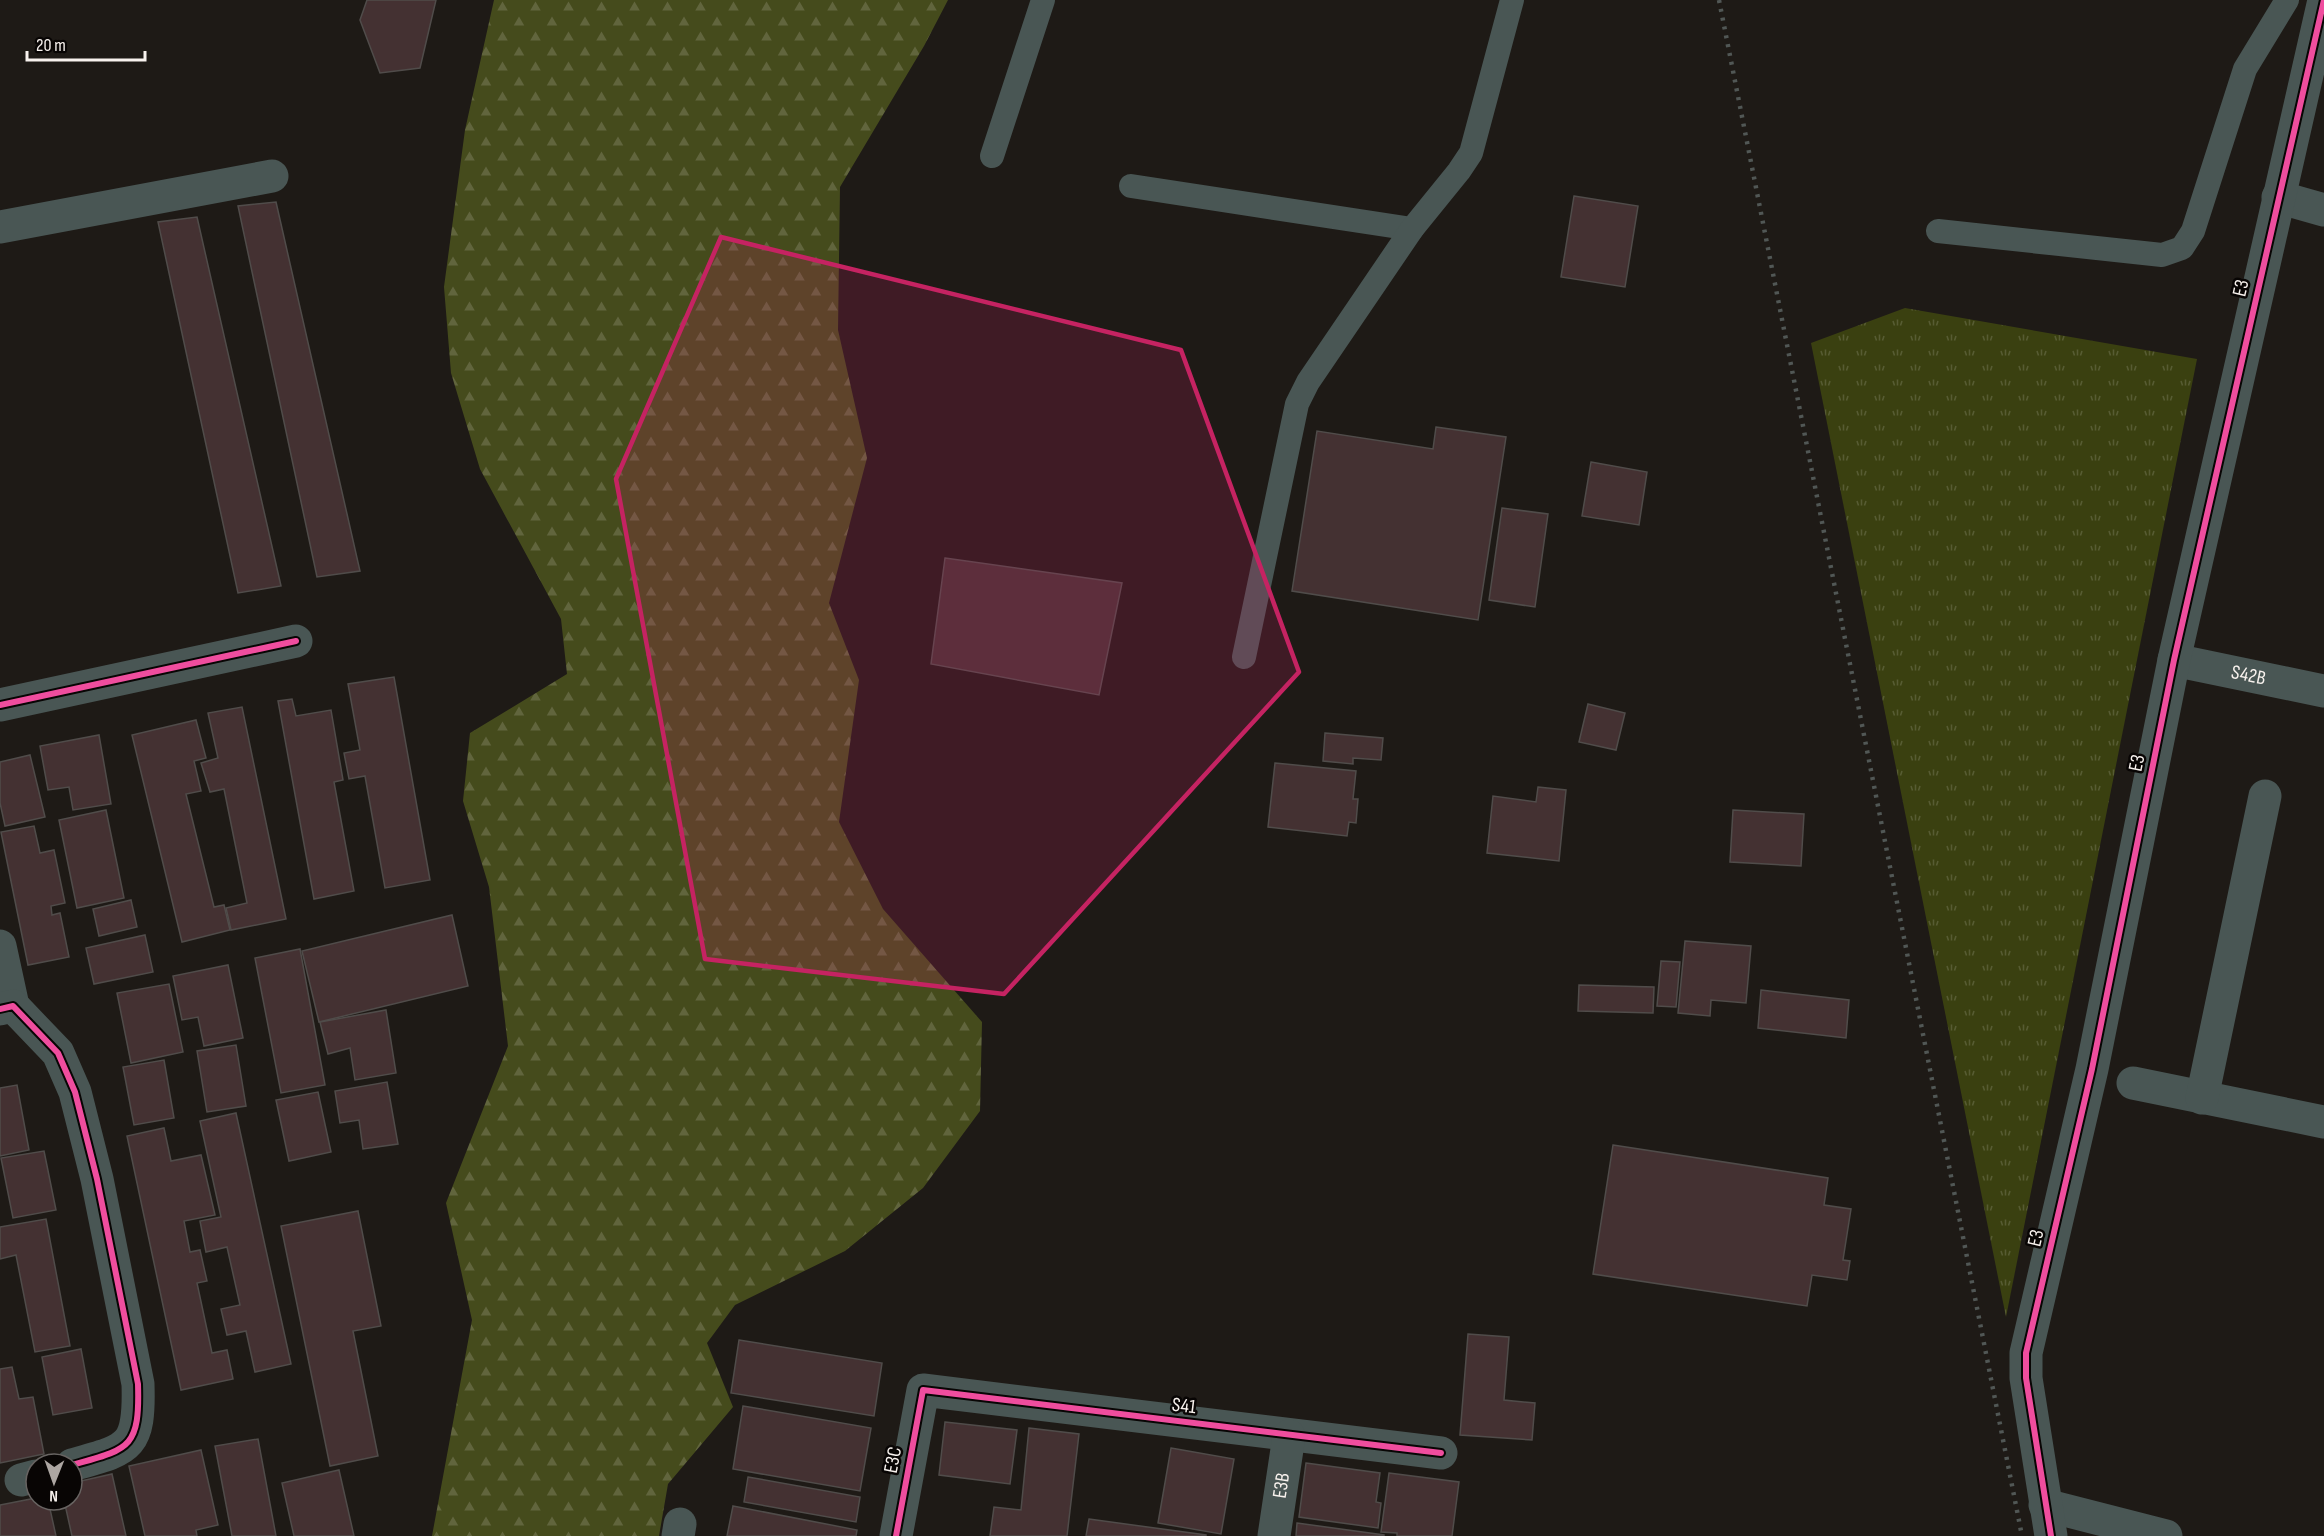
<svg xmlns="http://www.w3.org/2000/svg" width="2324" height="1536" font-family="'Sofia Sans Condensed',sans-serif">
  <defs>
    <pattern id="grass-tufts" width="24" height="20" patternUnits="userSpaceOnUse" patternTransform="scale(1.5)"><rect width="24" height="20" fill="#3a4010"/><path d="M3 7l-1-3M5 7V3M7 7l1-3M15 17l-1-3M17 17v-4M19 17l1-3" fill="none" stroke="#575c33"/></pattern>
    <pattern id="forest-firs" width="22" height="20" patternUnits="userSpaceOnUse" patternTransform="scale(1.5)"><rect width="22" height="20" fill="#454b1c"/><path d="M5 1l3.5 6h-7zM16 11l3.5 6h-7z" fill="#61653d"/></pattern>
  </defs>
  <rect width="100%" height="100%" fill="#1e1a16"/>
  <!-- grass -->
  <polygon fill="url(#grass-tufts)" points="1905,308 2197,359 2006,1317 1811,343"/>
  <!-- forest -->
  <polygon fill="url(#forest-firs)" points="494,0 948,0 924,46 840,187 838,330 867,458 829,603 859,680 839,822 883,909 982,1022 980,1111 923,1188 845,1251 735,1305 707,1343 733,1407 668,1484 659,1536 432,1536 472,1320 446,1203 508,1046 489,887 463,801 470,733 567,674 561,619 480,469 451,373 444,287 465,130"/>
  <!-- building -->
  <g fill="#443132" stroke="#504c4a" stroke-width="1.5">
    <polygon points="367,0 436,0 420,68 380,73 360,20"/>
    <polygon points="1574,196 1638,206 1625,287 1561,277"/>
    <polygon points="276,202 360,571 317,577 238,206"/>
    <polygon points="197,217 281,586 238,593 158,222"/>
    <polygon points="1436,427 1506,437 1478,620 1292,591 1317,431 1433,449"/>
    <polygon points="1591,462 1647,472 1639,525 1582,516"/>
    <polygon points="1502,508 1548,514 1535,607 1489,600"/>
    <polygon points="945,558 1122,583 1099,695 931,664"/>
    <polygon points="394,677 430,880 385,888 365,776 349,779 344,753 360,750 348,684"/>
    <polygon points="292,699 296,716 331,710 343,780 334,782 354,891 314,899 278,701"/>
    <polygon points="1588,704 1625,713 1616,750 1579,742"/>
    <polygon points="242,707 286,919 231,930 226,908 247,903 224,789 210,792 201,763 218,758 208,713"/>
    <polygon points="196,720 206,758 194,761 201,791 186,794 214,907 224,905 230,930 182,942 132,735"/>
    <polygon points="1325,733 1383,738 1381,760 1353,758 1353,764 1323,761"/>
    <polygon points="99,735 111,804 73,810 69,787 48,790 40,746"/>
    <polygon points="30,755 45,817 5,826 0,803 0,762"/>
    <polygon points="1275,763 1356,771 1353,799 1358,799 1356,823 1349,822 1347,836 1268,827"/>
    <polygon points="1538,787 1566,790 1559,861 1487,853 1493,796 1536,802"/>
    <polygon points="106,810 124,898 77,908 59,820"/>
    <polygon points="1733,810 1804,814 1801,866 1730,862"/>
    <polygon points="34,826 40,853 54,850 65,903 51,906 52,915 60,913 69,957 28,965 1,832"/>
    <polygon points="131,900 137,927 99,936 93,909"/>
    <polygon points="452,915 468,986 319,1022 302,951"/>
    <polygon points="145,935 153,972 94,984 86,948"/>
    <polygon points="1685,941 1751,946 1746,1003 1711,1000 1710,1016 1678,1013"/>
    <polygon points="300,949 325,1085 281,1093 255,958"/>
    <polygon points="1661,961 1680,962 1676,1007 1657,1006"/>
    <polygon points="228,965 243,1038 204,1046 198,1017 182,1020 173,976"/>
    <polygon points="169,984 183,1052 131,1063 117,993"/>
    <polygon points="1579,985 1654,987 1653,1013 1578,1011"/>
    <polygon points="1761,990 1849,1000 1846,1038 1758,1028"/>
    <polygon points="386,1010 396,1073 355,1080 350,1048 328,1054 320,1022"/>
    <polygon points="236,1045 246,1106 207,1112 197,1051"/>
    <polygon points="164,1060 174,1118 134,1125 123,1067"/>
    <polygon points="387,1082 398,1144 363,1149 359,1120 340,1123 335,1091"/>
    <polygon points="17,1085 29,1150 0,1156 0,1088"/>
    <polygon points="318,1092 331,1152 289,1161 276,1100"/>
    <polygon points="236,1113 291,1364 255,1372 246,1331 227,1335 221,1309 240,1305 227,1247 206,1252 200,1221 221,1217 200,1121"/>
    <polygon points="164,1128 171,1161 201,1155 215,1215 184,1221 190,1252 200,1250 207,1281 197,1283 212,1353 227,1350 233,1379 181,1390 127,1136"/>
    <polygon points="1613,1145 1828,1178 1824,1205 1851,1209 1843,1260 1850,1261 1847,1280 1812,1275 1807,1306 1593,1274"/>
    <polygon points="44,1151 56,1210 13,1218 1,1158"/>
    <polygon points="358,1211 381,1326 353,1331 378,1456 330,1466 281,1226"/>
    <polygon points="46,1219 70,1346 35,1352 16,1255 0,1259 0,1227"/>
    <polygon points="1468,1334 1509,1337 1504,1400 1535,1403 1532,1440 1460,1435"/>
    <polygon points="739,1340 882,1363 874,1416 731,1393"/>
    <polygon points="81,1349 92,1408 53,1415 42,1357"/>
    <polygon points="12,1367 19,1399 33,1397 44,1454 0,1463 0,1369"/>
    <polygon points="743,1406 871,1428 860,1491 733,1469"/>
    <polygon points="945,1422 1017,1430 1010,1484 939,1475"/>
    <polygon points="1029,1428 1079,1434 1067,1536 990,1536 994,1507 1021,1510"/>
    <polygon points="258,1439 276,1536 232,1536 215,1446"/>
    <polygon points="1171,1448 1234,1459 1221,1534 1158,1523"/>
    <polygon points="201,1450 218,1525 196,1530 197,1536 145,1536 129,1466"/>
    <polygon points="1306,1463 1380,1473 1376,1502 1381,1503 1378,1528 1299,1517"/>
    <polygon points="339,1470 354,1536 294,1536 282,1483"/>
    <polygon points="1389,1473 1459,1482 1452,1536 1397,1536 1397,1533 1381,1532"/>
    <polygon points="112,1474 126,1536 72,1536 64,1500 72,1500 72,1483"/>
    <polygon points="748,1477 860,1497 856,1522 744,1502"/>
    <polygon points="36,1498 36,1500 48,1500 56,1536 0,1536 0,1505"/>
    <polygon points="733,1506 857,1530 856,1536 727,1536"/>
    <polygon points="1089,1519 1206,1535 1206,1536 1086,1536"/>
    <polygon points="1297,1523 1384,1535 1384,1536 1296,1536"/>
  </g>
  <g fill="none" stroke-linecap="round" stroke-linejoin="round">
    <!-- lane -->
    <g stroke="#495654" stroke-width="24">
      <polyline points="992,156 1043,0"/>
      <polyline points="1131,186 1412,229"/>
      <polyline points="1938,231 2162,255 2182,248 2193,231 2245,69 2287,0"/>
      <polyline points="1244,657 1297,404 1308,382 1412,229 1459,171 1471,153 1512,0"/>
    </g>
    <!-- street -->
    <g stroke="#495654" stroke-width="33">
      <polyline points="2278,197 2324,210"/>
      <polyline points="0,227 272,176"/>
      <path id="s1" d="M 2174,660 L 2324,691"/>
      <polyline points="0,705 296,641"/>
      <polyline points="0,946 13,1006"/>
      <path d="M 0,1009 L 13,1006 L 58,1053 L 75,1092 L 97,1179 L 138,1384 C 140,1449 129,1449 72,1465"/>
      <polyline points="2133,1083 2324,1122"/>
      <polyline points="2202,1098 2265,796"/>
      <polyline points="21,1480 36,1476"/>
      <polyline points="2045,1505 2166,1536"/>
      <polyline points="678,1536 680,1524"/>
      <polyline points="896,1536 923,1390 1441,1453"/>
      <path id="s2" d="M 1274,1536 L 1289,1436"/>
      <polyline points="2051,1536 2026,1378 2026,1353 2092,1069 2174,660 2324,0"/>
    </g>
    <!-- rail -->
    <polyline stroke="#515755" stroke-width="4.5" stroke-dasharray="3 6" stroke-linecap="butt" points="1719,0 2022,1536"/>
    <!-- cycleway casing -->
    <g stroke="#080504" stroke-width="10">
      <g id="cycleway">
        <polyline points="0,705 296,641"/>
        <path d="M 0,1009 L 13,1006 L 58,1053 L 75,1092 L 97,1179 L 138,1384 C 140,1449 129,1449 72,1465"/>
        <polyline points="896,1536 923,1390 1441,1453"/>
        <polyline points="2051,1536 2026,1378 2026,1353 2092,1069 2174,660 2324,0"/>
      </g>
    </g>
    <!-- cycleway -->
    <use href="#cycleway" stroke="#ef4d9e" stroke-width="6"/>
  </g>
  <!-- marked area -->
  <path fill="#c52362" fill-opacity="0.2" stroke="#c52362" stroke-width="4.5" stroke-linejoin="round" d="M 721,237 L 1181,350 L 1299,672 L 1004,994 L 705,959 L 616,479 Z"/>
  <g text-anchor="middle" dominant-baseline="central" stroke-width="5" stroke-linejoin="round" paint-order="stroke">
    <!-- street labels -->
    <g font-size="20" fill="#f8f2ee" stroke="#080504">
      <text transform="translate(2241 288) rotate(-77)">E3</text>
      <text stroke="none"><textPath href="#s1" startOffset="76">S42B</textPath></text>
      <text transform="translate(2137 763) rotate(-79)">E3</text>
      <text transform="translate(2036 1238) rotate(-77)">E3</text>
      <text transform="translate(1184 1406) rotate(7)">S41</text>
      <text transform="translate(893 1460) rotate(-79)">E3C</text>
      <text stroke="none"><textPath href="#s2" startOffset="51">E3B</textPath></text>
    </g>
  </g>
  <!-- north arrow -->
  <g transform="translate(54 1482) rotate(181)"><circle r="28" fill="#080504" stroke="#686462" stroke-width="1.5"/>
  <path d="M0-4.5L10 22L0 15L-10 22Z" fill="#aca6a2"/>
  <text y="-9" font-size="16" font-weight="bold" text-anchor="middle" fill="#f8f2ee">N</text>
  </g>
  <!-- scale -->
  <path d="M27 51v9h118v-9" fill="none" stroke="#f8f2ee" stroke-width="3"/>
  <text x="36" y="51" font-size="18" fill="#f8f2ee" stroke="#080504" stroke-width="4.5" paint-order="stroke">20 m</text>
</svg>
